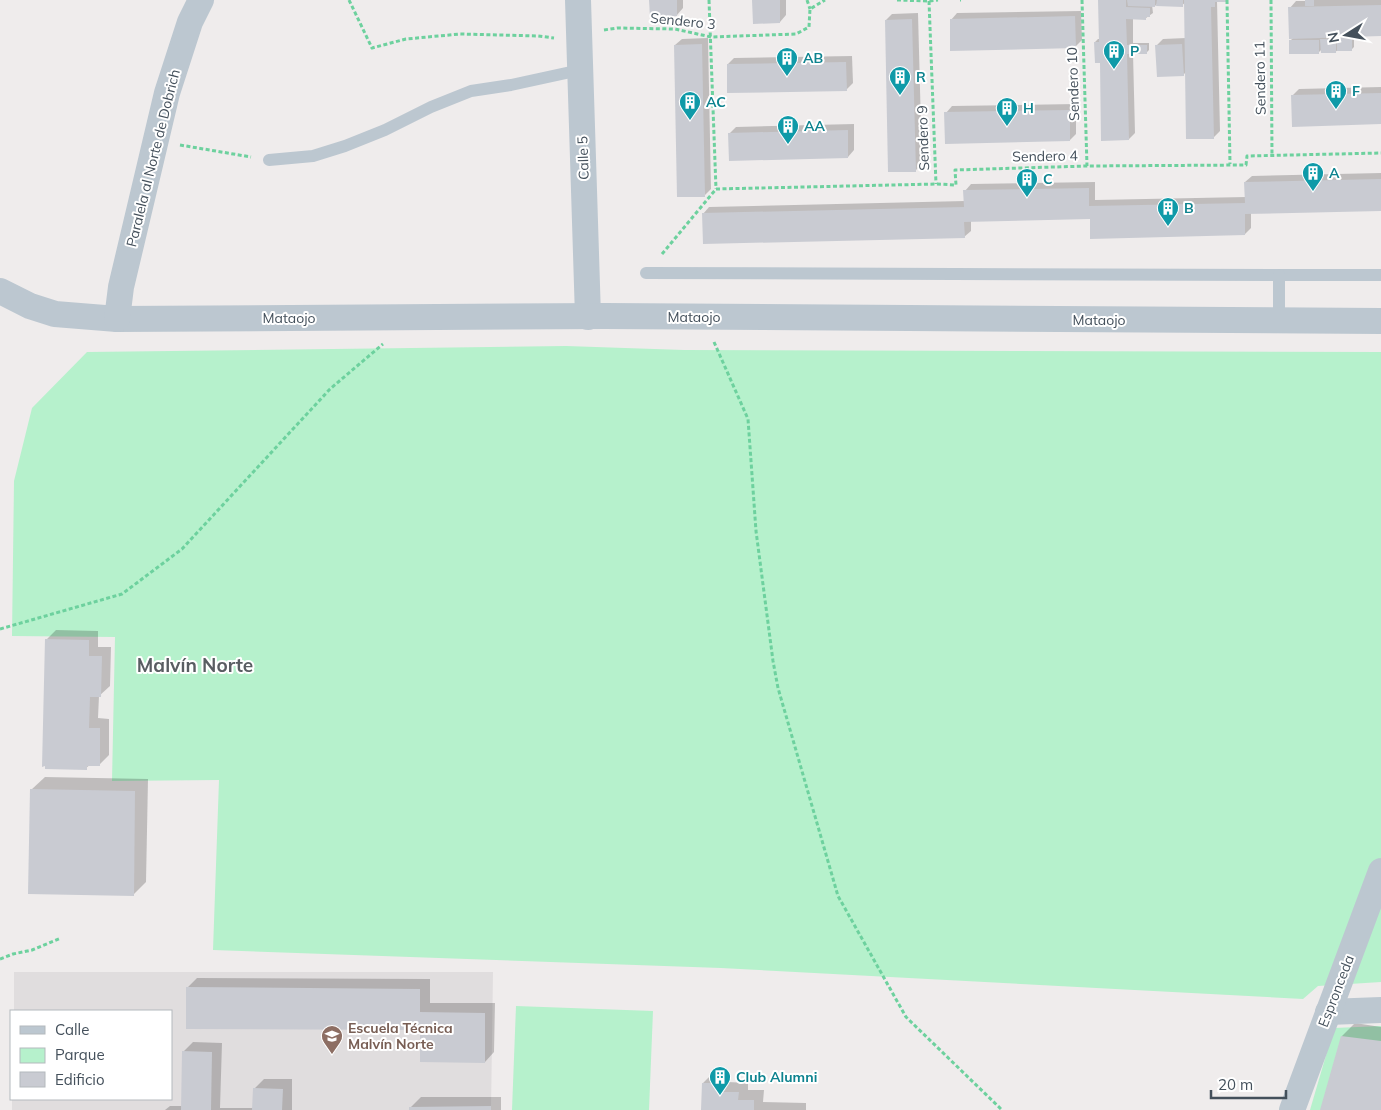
<svg xmlns="http://www.w3.org/2000/svg" width="1381" height="1110" font-family="Mulish,sans-serif">
  <rect width="100%" height="100%" fill="#efecec"/>
  <!-- education -->
  <polygon fill="#e0ddde" points="14,972 493,972 491,1110 12,1110 12,1099 171,1099 171,1011 14,1011"/>
  <!-- green -->
  <g fill="#b6f1cc">
    <polygon points="566,346 684,350 1381,352 1381,982 1318,986 1303,999 721,968 213,950 219,780 112,781 115,637 12,636 14,481 32,408 87,352"/>
    <polygon points="516,1006 653,1011 649,1110 512,1110"/>
    <polygon points="1381,1026 1381,1110 1310,1110 1334,1028"/>
  </g>
  <!-- shadow -->
  <g fill="#0003">
    <polygon points="650,0 683,0 683,8 677,15"/>
    <polygon points="753,0 786,0 786,15 780,22"/>
    <polygon points="1099,0 1226,0 1217,1 1220,131 1213,138 1186,72 1183,75 1156,46 1163,39 1186,38 1185,3 1182,5 1158,3 1155,6 1152,5 1153,13 1146,18 1133,18 1133,43 1149,43 1149,50 1146,53 1133,53 1135,133 1129,139 1095,42 1098,39 1100,39"/>
    <polygon points="1306,0 1381,0 1381,35 1354,36 1354,47 1351,50 1338,50 1335,52 1322,49 1319,52 1290,41 1294,37 1290,8 1296,1 1306,1"/>
    <polygon points="1081,11 1082,40 1075,47 951,20 957,13"/>
    <polygon points="918,13 922,164 915,171 886,20 892,14"/>
    <polygon points="708,38 711,189 705,195 675,45 682,39"/>
    <polygon points="852,56 853,83 846,90 728,64 734,58"/>
    <polygon points="1381,87 1381,123 1292,96 1299,89"/>
    <polygon points="1076,104 1076,134 1070,140 946,113 952,106"/>
    <polygon points="854,124 854,150 848,157 730,133 736,127"/>
    <polygon points="1381,173 1381,209 1251,212 1251,228 1245,234 1091,218 971,221 971,231 964,237 703,214 709,207 965,201 965,191 971,184 1095,182 1095,200 1246,197 1245,182 1252,176"/>
    <polygon points="56,630 98,631 98,647 111,647 110,686 99,696 98,718 109,719 109,755 99,765 91,764 86,768 46,640"/>
    <polygon points="45,777 148,779 146,882 133,895 31,790"/>
    <polygon points="197,978 430,979 430,1003 495,1003 494,1052 485,1062 421,1029 187,988"/>
    <polygon points="1355,1023 1381,1027 1381,1110 1321,1110 1342,1036"/>
    <polygon points="193,1042 222,1043 220,1108 254,1108 254,1089 264,1079 292,1079 292,1110 165,1110 170,1106 182,1106 183,1052"/>
    <polygon points="713,1073 728,1074 728,1082 748,1083 748,1090 764,1090 763,1102 806,1103 806,1110 703,1110 703,1083"/>
    <polygon points="421,1097 501,1097 501,1110 411,1110 411,1107"/>
  </g>
  <!-- building -->
  <g fill="#c9cbd2">
    <polygon points="649,0 677,0 677,16 650,17"/>
    <polygon points="752,0 780,0 780,23 753,24"/>
    <polygon points="1098,0 1126,0 1126,7 1150,8 1150,17 1146,17 1146,20 1126,19 1127,45 1147,45 1147,54 1127,54 1129,140 1101,141 1100,63 1095,63 1094,42 1099,42"/>
    <polygon points="1127,0 1155,0 1155,7 1128,6"/>
    <polygon points="1157,0 1183,0 1183,7 1156,6"/>
    <polygon points="1184,0 1226,0 1226,2 1215,2 1215,7 1211,7 1214,139 1186,139"/>
    <rect x="1305" y="0" width="9" height="6"/>
    <polygon points="1381,5 1381,36 1289,39 1288,7"/>
    <polygon points="1075,16 1076,48 950,51 950,19"/>
    <polygon points="912,19 916,172 888,172 885,20"/>
    <rect x="1337" y="38" width="15" height="13"/>
    <polygon points="1320,39 1336,39 1336,53 1321,53"/>
    <rect x="1289" y="40" width="30" height="14"/>
    <polygon points="702,44 705,197 677,197 674,45"/>
    <polygon points="1182,44 1184,76 1157,77 1155,45"/>
    <polygon points="846,62 847,91 727,93 727,64"/>
    <polygon points="1381,93 1381,124 1292,127 1291,95"/>
    <polygon points="1070,110 1070,141 945,144 944,112"/>
    <polygon points="848,130 848,158 729,161 728,133"/>
    <polygon points="1381,179 1381,211 1245,214 1245,235 1090,239 1090,219 964,222 965,238 703,244 702,213 964,207 963,190 1089,188 1089,206 1245,203 1244,182"/>
    <polygon points="45,639 89,640 89,656 102,656 101,697 90,697 89,728 100,728 100,766 87,766 87,770 45,769 45,766 42,767"/>
    <polygon points="30,789 135,791 134,896 28,894"/>
    <polygon points="186,987 420,989 420,1012 485,1013 485,1063 420,1062 420,1030 186,1029"/>
    <polygon points="1341,1036 1381,1041 1381,1110 1320,1110"/>
    <polygon points="182,1051 212,1052 211,1110 181,1110"/>
    <polygon points="702,1083 718,1083 718,1092 739,1092 738,1100 754,1100 754,1110 701,1110"/>
    <polygon points="253,1088 283,1089 282,1110 252,1110"/>
    <polygon points="491,1106 491,1110 409,1110 409,1107"/>
  </g>
  <g fill="none" stroke-linecap="round" stroke-linejoin="round">
    <!-- path -->
    <g stroke="#6dd19e" stroke-width="3" stroke-dasharray="4 2.5" stroke-linecap="butt">
      <polyline points="349,0 372,48 406,39 460,34 538,36 554,38"/>
      <polyline points="709,0 716,189"/>
      <polyline points="807,0 810,9"/>
      <polyline points="897,0 929,1 938,0"/>
      <polyline points="960,0 961,0"/>
      <polyline points="1082,0 1087,166"/>
      <polyline points="1227,0 1230,164"/>
      <polyline points="1271,0 1272,156"/>
      <polyline points="929,1 936,184"/>
      <polyline points="604,30 617,28 675,29 711,37 796,34 809,27 810,9 825,0"/>
      <polyline points="180,145 251,157"/>
      <polyline points="716,189 936,184 956,185 955,170 1087,166 1246,165 1247,156 1381,153"/>
      <polyline points="662,254 716,189"/>
      <polyline points="714,342 748,419 756,531 773,661 778,688 838,896 906,1017 1002,1110"/>
      <polyline points="0,629 122,594 182,549 330,389 383,344"/>
      <polyline points="0,959 13,954 32,950 61,938"/>
    </g>
    <!-- lane -->
    <g stroke="#bcc7d0" stroke-width="12">
      <polyline points="269,160 313,156 345,146 385,130 431,107 471,91 511,85 580,70"/>
      <polyline points="646,273 1279,275 1381,275"/>
      <polyline points="1279,275 1279,321"/>
    </g>
    <!-- street -->
    <g stroke="#bcc7d0" stroke-width="26">
      <polyline points="578,0 588,317"/>
      <polyline points="0,291 30,306 55,314 117,319 605,316 1381,321"/>
      <polyline points="117,319 121,287 167,93 190,22 201,0"/>
      <polyline points="1328,1012 1381,1010"/>
      <polyline points="1292,1110 1381,871"/>
    </g>
  </g>
  <!-- icons -->
  <defs>
    <g id="building-pin" transform="scale(1.125)"><path d="M0 17L-7.5 6A9.5 9.5 0 1 1 7.5 6Z" fill="#0f9aa8" stroke="#fff"/><path d="M-4-6H4V6H1V3H-1V6H-4ZM-2.5-4.3h1.7v1.8h-1.7ZM.8-4.3h1.7v1.8H.8ZM-2.5-1h1.7V.8h-1.7ZM.8-1h1.7V.8H.8Z" fill="#fff"/></g>
    <g id="school-pin" transform="scale(1.125)"><path d="M0 17L-7.5 6A9.5 9.5 0 1 1 7.5 6Z" fill="#8d6e63" stroke="#fff"/><path d="M0-5L7-2L0 1L-7-2ZM-4 1L0 2.5L4 1V4Q0 6-4 4Z" fill="#fff"/></g>
  </defs>
  <g fill-rule="evenodd">
    <use href="#building-pin" x="1114" y="51"/>
    <use href="#building-pin" x="787" y="58"/>
    <use href="#building-pin" x="900" y="77"/>
    <use href="#building-pin" x="1336" y="91"/>
    <use href="#building-pin" x="690" y="102"/>
    <use href="#building-pin" x="1007" y="108"/>
    <use href="#building-pin" x="788" y="126"/>
    <use href="#building-pin" x="1313" y="173"/>
    <use href="#building-pin" x="1027" y="179"/>
    <use href="#building-pin" x="1168" y="208"/>
    <use href="#school-pin" x="332" y="1036"/>
    <use href="#building-pin" x="720" y="1077"/>
  </g>
  <g text-anchor="middle" dominant-baseline="central" stroke-width="4" stroke-linejoin="round" paint-order="stroke">
    <!-- street labels -->
    <g font-size="14" fill="#44505b" stroke="#fff">
      <text transform="translate(683 21) rotate(6)">Sendero 3</text>
      <text transform="translate(1260 78) rotate(-91)">Sendero 11</text>
      <text transform="translate(1073 84) rotate(-92)">Sendero 10</text>
      <text transform="translate(923 138) rotate(-92)">Sendero 9</text>
      <text transform="translate(1045 156) rotate(-1)">Sendero 4</text>
      <text transform="translate(153 158) rotate(-76)">Paralela al Norte de Dobrich</text>
      <text transform="translate(583 158) rotate(-92)">Calle 5</text>
      <text x="694" y="317">Mataojo</text>
      <text x="289" y="318">Mataojo</text>
      <text x="1099" y="320">Mataojo</text>
      <text transform="translate(1336 991) rotate(-69)">Espronceda</text>
    </g>
    <!-- culture labels -->
    <g font-size="14" font-weight="bold" fill="#0d838f" stroke="#fff" text-anchor="start">
      <text x="1130" y="51">P</text>
      <text x="803" y="58">AB</text>
      <text x="916" y="77">R</text>
      <text x="1352" y="91">F</text>
      <text x="706" y="102">AC</text>
      <text x="1023" y="108">H</text>
      <text x="804" y="126">AA</text>
      <text x="1329" y="173">A</text>
      <text x="1043" y="179">C</text>
      <text x="1184" y="208">B</text>
      <text x="736" y="1077">Club Alumni</text>
    </g>
    <!-- education labels -->
    <g font-size="14" font-weight="bold" fill="#785e54" stroke="#fff" text-anchor="start">
      <text x="348" y="1028">Escuela Técnica<tspan x="348" dy="16">Malvín Norte</tspan></text>
    </g>
    <!-- district labels -->
    <g font-size="19" font-weight="bold" fill="#595d62" stroke="#fff">
      <text x="195" y="665">Malvín Norte</text>
    </g>
  </g>
  <!-- legend -->
  <rect x="10" y="1010" width="162" height="90" fill="#ffffff" stroke="#b4b9bd"/>
  <rect x="20" y="1026" width="25" height="8" fill="#bcc7d0" stroke="#b4b9bd"/>
  <text x="55" y="1035" font-size="15" fill="#44505b">Calle</text>
  <rect x="20" y="1048" width="25" height="15" fill="#b6f1cc" stroke="#b4b9bd"/>
  <text x="55" y="1060" font-size="15" fill="#44505b">Parque</text>
  <rect x="20" y="1072" width="25" height="15" fill="#c9cbd2" stroke="#b4b9bd"/>
  <text x="55" y="1085" font-size="15" fill="#44505b">Edificio</text>
  <!-- north arrow -->
  <g transform="translate(1346 35) rotate(259)" stroke="#ffffff" stroke-width="4" paint-order="stroke">
  <path d="M0-4L9 19L0 12L-9 19Z" fill="#44505b"/>
  <text y="-8" font-size="14" font-weight="bold" text-anchor="middle" fill="#44505b">N</text>
  </g>
  <!-- scale -->
  <path d="M1211 1090v8h75v-8" fill="none" stroke="#44505b" stroke-width="2.5"/>
  <text x="1218" y="1090" font-size="15" fill="#44505b" stroke="#ffffff" stroke-width="4" paint-order="stroke">20 m</text>
</svg>
